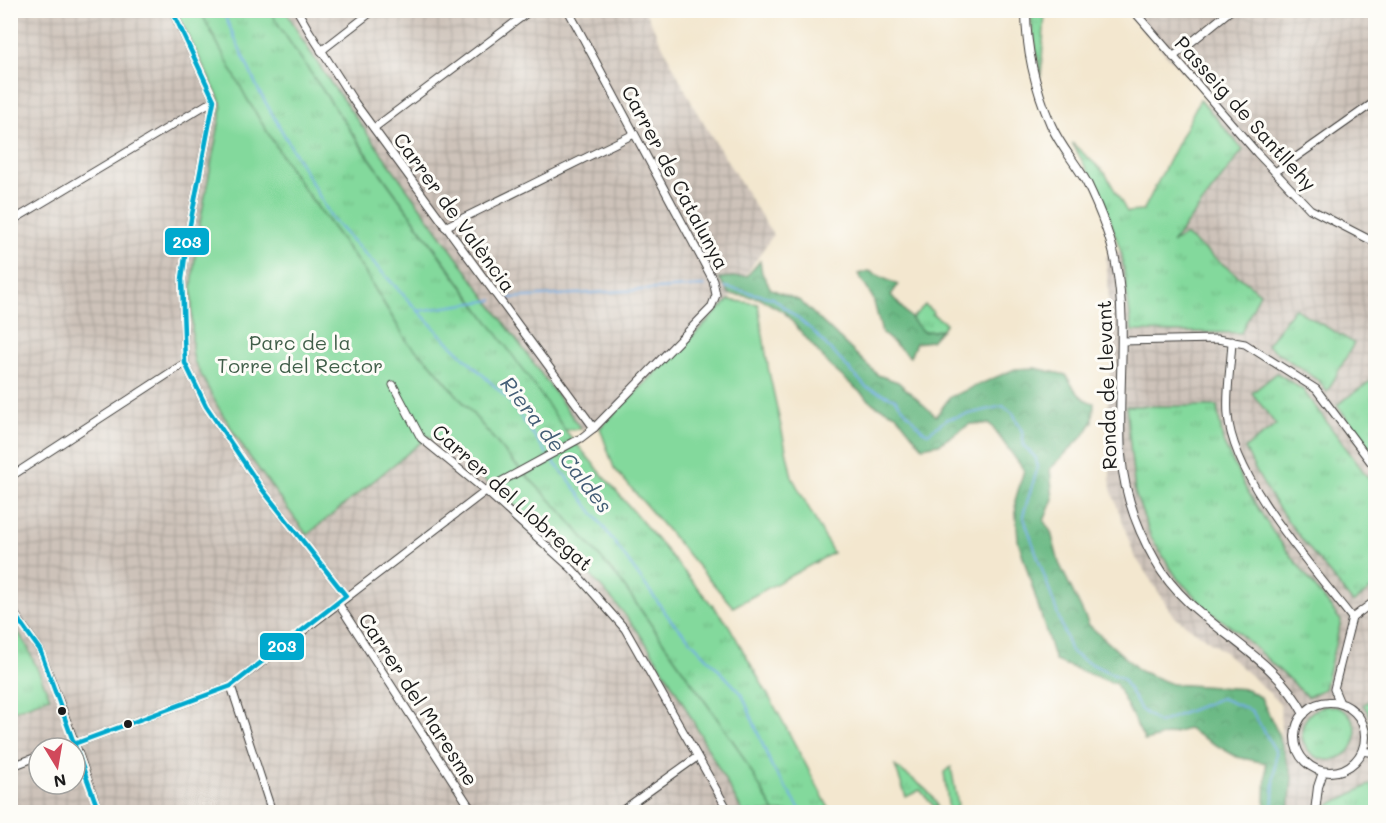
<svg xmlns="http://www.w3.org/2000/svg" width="1386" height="823" font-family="Mali,sans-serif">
  <defs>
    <pattern id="industrial-grid" width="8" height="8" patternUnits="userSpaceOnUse" patternTransform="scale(1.5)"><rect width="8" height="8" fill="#cdc2b9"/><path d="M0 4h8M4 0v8" fill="none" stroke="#afa69e"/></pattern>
    <pattern id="grass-tufts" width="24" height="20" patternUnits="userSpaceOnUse" patternTransform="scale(1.5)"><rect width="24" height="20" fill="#83d99c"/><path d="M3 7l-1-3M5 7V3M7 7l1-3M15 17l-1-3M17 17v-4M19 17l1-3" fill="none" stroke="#71ba86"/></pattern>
    <pattern id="forest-crowns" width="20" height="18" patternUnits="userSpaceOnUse" patternTransform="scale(1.5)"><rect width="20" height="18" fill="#6ab984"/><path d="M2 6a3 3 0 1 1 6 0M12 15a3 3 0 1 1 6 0" fill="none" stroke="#5b9e71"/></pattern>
  </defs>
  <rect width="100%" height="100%" fill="#fdfcf7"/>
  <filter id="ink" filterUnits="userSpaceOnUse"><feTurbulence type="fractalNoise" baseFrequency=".0167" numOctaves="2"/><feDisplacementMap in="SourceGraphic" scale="12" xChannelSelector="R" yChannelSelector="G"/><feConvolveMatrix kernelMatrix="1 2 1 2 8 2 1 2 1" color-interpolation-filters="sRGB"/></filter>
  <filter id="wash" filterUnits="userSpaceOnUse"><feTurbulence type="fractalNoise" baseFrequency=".008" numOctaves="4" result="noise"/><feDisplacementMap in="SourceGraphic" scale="24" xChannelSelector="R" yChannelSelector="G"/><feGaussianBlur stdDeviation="1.35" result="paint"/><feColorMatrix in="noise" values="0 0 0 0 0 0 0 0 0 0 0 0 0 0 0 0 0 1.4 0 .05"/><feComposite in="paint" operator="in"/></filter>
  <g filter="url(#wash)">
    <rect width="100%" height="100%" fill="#f3e7cf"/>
    <!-- industrial -->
    <g fill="url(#industrial-grid)" fill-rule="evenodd">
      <path d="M 10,11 L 176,11 L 219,98 L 222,108 L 197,238 L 192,286 L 192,349 L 307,535 L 429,435 L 506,495 L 596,581 L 648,645 L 676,691 L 743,812 L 11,812 ZM 39,748 L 75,748 L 75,784 L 39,784 Z"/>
      <polygon points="286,11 645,11 696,111 773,235 729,300 600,428 581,429 330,82 303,41"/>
      <polygon points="1124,11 1375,11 1375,812 1277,812 1282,755 1280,703 1226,653 1175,617 1134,555 1111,489 1107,422 1112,347 1106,256 1123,250 1210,100"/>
    </g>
    <!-- grass -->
    <g fill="url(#grass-tufts)" stroke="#507a5c" stroke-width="1.5">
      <polygon points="200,11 270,11 358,142 457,280 515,356 565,430 728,624 781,718 831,812 774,812 737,747 621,582 559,509 513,462 430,363 408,343 364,271 293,174 247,99"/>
      <polygon points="1032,11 1045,11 1041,77 1031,22"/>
      <polygon points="1200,99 1243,150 1172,243 1185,235 1260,293 1241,333 1132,331 1122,255 1102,197 1072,143 1105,173 1127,212 1143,211"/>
      <polygon points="925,305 933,312 932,314 946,323 941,330 923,332 911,319"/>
      <polygon points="1294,308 1354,343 1327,392 1319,381 1267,345"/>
      <path d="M 1277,373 L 1303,390 L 1375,487 L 1375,586 L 1353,603 C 1315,554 1269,506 1245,448 L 1276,425 L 1252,393 Z"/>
      <polygon points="1375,378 1375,456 1337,405"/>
      <polygon points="1126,406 1217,406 1223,442 1246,489 1273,532 1341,621 1324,689 1308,697 1237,631 1209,611 1177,578 1151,537 1135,493"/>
      <polygon points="10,619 27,646 50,697 11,712"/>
      <path d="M 1375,696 L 1375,745 L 1373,745 C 1366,731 1376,719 1363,705 Z"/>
      <circle cx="1329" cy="733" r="27"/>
      <path d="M 895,766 C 909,777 938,793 938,812 L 931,812 L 935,808 L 920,790 L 906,797 Z"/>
      <polygon points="951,767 958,805 953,812 949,812 944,772"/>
      <polygon points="1375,782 1375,812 1323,812 1323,808"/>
    </g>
    <!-- forest -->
    <g fill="url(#forest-crowns)" stroke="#436a50" stroke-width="1.5">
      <path d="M 760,261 L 762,273 L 771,289 L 800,301 L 878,375 L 898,382 L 936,416 L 950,397 L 1015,369 L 1035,368 L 1066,375 C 1073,387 1080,400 1094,403 L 1093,421 L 1084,435 L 1050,469 L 1053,499 L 1044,521 L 1051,532 L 1059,563 L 1089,625 L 1140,671 L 1172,684 L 1247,689 L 1261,698 L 1278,733 L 1292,777 L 1289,812 L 1262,812 L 1265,804 L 1266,763 L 1237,757 L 1188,729 L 1145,741 L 1116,684 L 1055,661 L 1018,540 L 1015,501 L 1024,470 L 990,424 L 970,424 L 939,444 L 922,447 L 896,414 L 875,405 L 831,367 L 784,312 L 759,298 L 729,294 L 719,278 L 747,276 Z"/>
      <polygon points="869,271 898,285 891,295 923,332 941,330 931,341 916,343 910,357 882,333 873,298 858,274"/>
    </g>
    <!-- green -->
    <g fill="#83d99c" stroke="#507a5c" stroke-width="1.5">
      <path d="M 176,11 L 200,11 L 247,99 L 293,174 L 364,271 L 408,343 L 430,363 L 513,462 L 559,509 L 621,582 L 737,747 L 774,812 L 743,812 C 711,757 684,699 648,646 C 592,563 507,497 429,436 L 307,535 L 246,452 L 218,407 L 194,361 L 192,349 L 192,286 L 197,238 L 222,108 L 219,98 Z"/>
      <path d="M 270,11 L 286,11 L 303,41 L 330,82 L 581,429 L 565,430 C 490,320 408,215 333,105 C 312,74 289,43 270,11 Z"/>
      <polygon points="729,300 758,304 769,372 792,477 833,553 733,607 614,468 600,428"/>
    </g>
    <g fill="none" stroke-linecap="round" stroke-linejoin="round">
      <!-- stream -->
      <g stroke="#74afe5" stroke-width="2">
        <polyline points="222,10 259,91 333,220 442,336 507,398 547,454"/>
        <polyline points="725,287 773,298 813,331 866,387 895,399 922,430 928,433 947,419 1003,406 1013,413 1022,431 1024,446 1036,458 1037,470 1023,515 1071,652 1083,660 1123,679 1141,710 1159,723 1221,698 1252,711 1276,752 1272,812"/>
        <polyline points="510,298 705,286"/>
        <polyline points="418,311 493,300"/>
        <polyline points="550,458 570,481 670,619 742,694 772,767 802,812"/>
      </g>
    </g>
  </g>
  <g filter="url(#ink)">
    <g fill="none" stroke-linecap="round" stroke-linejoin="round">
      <!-- minor casing -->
      <g stroke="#3c3a37" stroke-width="9">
        <g id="minor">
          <polyline points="172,10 214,100 188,235 182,279 185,363 206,406 262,489 346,596"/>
          <polyline points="297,10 309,31 355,103 594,428"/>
          <polyline points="1133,10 1257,153 1310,209 1376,243"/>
          <polyline points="321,51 374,10"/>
          <polyline points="1173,57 1231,10"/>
          <polyline points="374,128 531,10"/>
          <polyline points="1275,172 1376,101"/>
          <polyline points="10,222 214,100"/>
          <polyline points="445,227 634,134"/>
          <polyline points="1122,341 1217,339 1245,344 1316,389 1376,469"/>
          <path d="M 1232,341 C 1231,365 1226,391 1228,415 C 1233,480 1313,567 1352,618"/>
          <polyline points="393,385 421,438 486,491 572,569 625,629 729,812"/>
          <polyline points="10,477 185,363"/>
          <polyline points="338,603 473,812"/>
          <polyline points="10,607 40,650 75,743 99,812"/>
          <polyline points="231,686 272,812"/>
          <polyline points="1340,703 1334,689 1352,618 1376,600"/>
          <polyline points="63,748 231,686 491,487 581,438 594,428 711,308 716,295 713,280 568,10"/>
          <polyline points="1362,751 1376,753"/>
          <polyline points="10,767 39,756"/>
          <polyline points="620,812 697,757"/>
        </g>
      </g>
      <!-- major casing -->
      <g stroke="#3c3a37" stroke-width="10">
        <g id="major">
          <path d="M 1026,10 C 1026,51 1035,88 1051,125 C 1060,146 1076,163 1087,183 C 1099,208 1111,237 1116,264 C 1128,327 1117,391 1121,455 C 1124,493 1137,529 1156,562 C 1191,625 1271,649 1304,714"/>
          <circle cx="1330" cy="737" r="35"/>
          <polyline points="1315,812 1318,787 1323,772"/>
        </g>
      </g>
      <!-- minor -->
      <use href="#minor" stroke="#fff" stroke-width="7"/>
      <!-- major -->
      <use href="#major" stroke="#fff" stroke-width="8"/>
      <!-- bus-1 casing -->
      <g stroke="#fdfcf7" stroke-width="9">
        <g id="bus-1">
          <polyline points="10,608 40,650 99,812"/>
          <polyline points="63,748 231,686 346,596 262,489 206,406 185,363 182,279 188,235 214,100 172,10"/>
        </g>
      </g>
      <!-- bus-1 -->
      <use href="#bus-1" stroke="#00a9ce" stroke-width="4.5"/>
    </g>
  </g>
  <!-- markers -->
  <g fill="#1c1c1c" stroke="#fdfcf7" stroke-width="2">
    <circle cx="62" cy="711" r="5"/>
    <circle cx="128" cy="724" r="5"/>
  </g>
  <g text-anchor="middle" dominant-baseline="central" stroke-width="6" stroke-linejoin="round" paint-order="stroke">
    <!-- street labels -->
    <g font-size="20" fill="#1c1c1c" stroke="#fdfcf7">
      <text transform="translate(1246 113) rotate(48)">Passeig de Santllehy</text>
      <text transform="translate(676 177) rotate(62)">Carrer de Catalunya</text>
      <text transform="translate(455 212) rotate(54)">Carrer de València</text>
      <text transform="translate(1106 385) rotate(-92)">Ronda de Llevant</text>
      <text transform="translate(513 497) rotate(42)">Carrer del Llobregat</text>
      <text transform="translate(419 699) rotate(57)">Carrer del Maresme</text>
    </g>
    <!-- park labels -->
    <g font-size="20" fill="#405e49" stroke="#fdfcf7">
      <text x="300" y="342">Parc de la<tspan x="300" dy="23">Torre del Rector</tspan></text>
    </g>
    <!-- water labels -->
    <g font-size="21" font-style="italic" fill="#445e76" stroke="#fdfcf7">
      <text transform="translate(557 444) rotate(52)">Riera de Caldes</text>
    </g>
  </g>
  <g stroke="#fdfcf7" stroke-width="2">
    <rect x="164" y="227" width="46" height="29" rx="6" fill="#00a9ce"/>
    <rect x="259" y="632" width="46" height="29" rx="6" fill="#00a9ce"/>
  </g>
  <g font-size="16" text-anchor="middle" font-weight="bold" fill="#fff">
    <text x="187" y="248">203</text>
    <text x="282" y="652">203</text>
  </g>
  <!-- margin -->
  <rect width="1386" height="823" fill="none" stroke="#fdfcf7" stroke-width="36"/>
  <!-- north arrow -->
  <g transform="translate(57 766) rotate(169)"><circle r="28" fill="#fdfcf7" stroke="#a3a29f" stroke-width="1.5"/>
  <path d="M0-4.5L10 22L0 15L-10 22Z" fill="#d1495b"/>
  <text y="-9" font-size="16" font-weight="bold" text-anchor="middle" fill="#1c1c1c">N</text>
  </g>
</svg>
